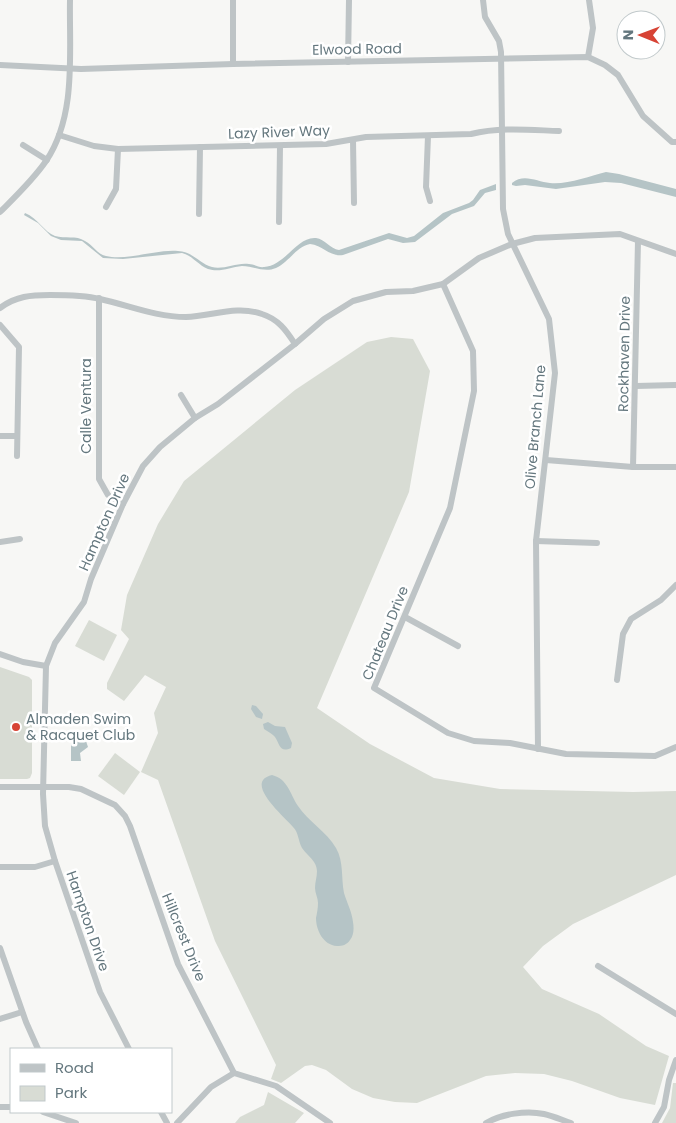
<svg xmlns="http://www.w3.org/2000/svg" width="676" height="1123" font-family="Poppins,sans-serif">
  <rect width="100%" height="100%" fill="#f7f7f5"/>
  <!-- green -->
  <g fill="#d8dcd4">
    <polygon points="391,337 413,339 430,371 409,492 317,708 370,744 434,778 500,789 633,792 676,791 676,875 573,924 543,946 523,967 542,989 599,1014 646,1046 669,1056 655,1105 620,1098 572,1081 544,1074 515,1073 486,1076 417,1103 395,1102 373,1098 352,1089 326,1070 312,1065 305,1066 281,1083 271,1079 276,1065 215,941 158,780 141,772 158,733 154,713 166,687 145,675 124,701 107,689 107,683 129,639 121,630 127,595 158,524 184,481 295,390 367,342"/>
    <polygon points="89,620 117,635 104,661 75,646"/>
    <polygon points="0,667 29,677 32,680 32,773 30,778 27,779 0,779"/>
    <polygon points="115,753 140,772 124,795 98,776"/>
    <polygon points="673,1083 676,1083 676,1123 662,1123 670,1108"/>
    <polygon points="268,1092 304,1113 295,1123 235,1123 240,1117 264,1105"/>
  </g>
  <!-- water -->
  <g fill="#b5c4c6">
    <path d="M 606,172 L 619,174 L 676,189 L 676,197 L 621,183 L 605,182 L 556,189 L 525,185 L 516,186 L 512,185 L 512,183 C 524,173 537,182 550,183 C 566,185 590,176 606,172 Z"/>
    <path d="M 496,184 L 496,190 L 485,193 L 474,206 L 452,214 L 415,242 L 403,243 L 388,239 L 343,255 C 329,257 323,245 310,244 C 296,247 289,262 276,268 C 264,273 254,266 242,266 C 230,267 220,273 208,269 C 198,265 193,256 182,253 L 123,259 L 103,258 L 82,241 L 61,240 L 51,236 L 38,223 L 24,215 L 25,213 C 38,218 44,232 55,236 C 65,239 76,235 85,241 C 93,245 97,254 106,256 C 127,261 157,249 178,251 C 192,251 200,264 212,267 C 224,270 237,262 249,264 C 254,264 259,268 264,267 C 285,266 297,236 316,238 C 325,239 330,249 339,250 L 389,233 L 407,238 L 414,236 L 443,213 L 469,203 L 473,200 L 480,190 Z"/>
    <polygon points="252,705 256,706 263,714 262,719 256,717 251,709"/>
    <path d="M 268,722 L 275,726 L 285,727 L 292,743 L 291,748 C 280,753 280,745 275,737 C 273,734 268,732 264,729 L 263,724 Z"/>
    <polygon points="71,741 86,741 88,747 80,753 81,761 71,761"/>
    <path d="M 272,775 C 288,779 290,794 298,806 C 308,821 327,832 336,848 C 344,862 341,878 344,893 C 347,903 352,912 353,922 C 354,928 354,935 350,940 C 347,945 342,946 337,946 C 323,945 316,930 316,918 C 317,913 318,908 318,903 C 318,898 315,893 315,888 C 315,879 320,871 314,862 C 311,857 305,853 302,848 C 298,841 299,833 293,827 C 286,818 242,782 272,775 Z"/>
  </g>
  <g fill="none" stroke-linecap="round" stroke-linejoin="round">
    <!-- street -->
    <g stroke="#bec4c6" stroke-width="6">
      <polyline points="483,0 485,17 499,41 501,52 503,209 508,234 549,319 555,373 536,541 538,749"/>
      <polyline points="588,57 593,28 589,0"/>
      <polyline points="348,62 349,0"/>
      <polyline points="233,64 233,0"/>
      <polyline points="0,65 81,69 233,64 588,57 605,65 618,75 643,116 672,142 676,142"/>
      <path d="M 59,135 L 94,146 L 118,149 L 326,144 L 366,137 L 471,134 C 500,127 529,130 559,131"/>
      <polyline points="428,136 426,187 430,201"/>
      <polyline points="353,140 354,203"/>
      <polyline points="23,145 47,160"/>
      <polyline points="106,207 116,189 118,149"/>
      <path d="M 0,212 C 16,196 33,180 46,161 C 77,115 69,52 70,0"/>
      <polyline points="199,214 200,147"/>
      <polyline points="279,222 280,146"/>
      <polyline points="443,284 473,351 474,391 450,508 374,688 448,733 474,741 510,743 566,754 655,756 676,747"/>
      <polyline points="99,298 99,479 108,495 123,504"/>
      <path d="M 0,308 C 16,296 31,295 50,295 C 67,295 84,295 100,299 C 128,305 156,317 186,317 C 212,316 237,305 262,314 C 278,319 286,330 295,344"/>
      <polyline points="0,325 19,347 17,456"/>
      <polyline points="636,386 676,385"/>
      <polyline points="181,395 195,418"/>
      <polyline points="0,436 17,436"/>
      <polyline points="546,460 633,467 676,467"/>
      <polyline points="633,467 638,241"/>
      <polyline points="536,541 597,543"/>
      <polyline points="0,542 20,539"/>
      <polyline points="405,617 458,646"/>
      <polyline points="0,654 23,662 46,666"/>
      <polyline points="617,680 623,634 631,619 661,600 676,585"/>
      <polyline points="0,787 69,787 81,789 115,805 125,816 130,826 178,964 234,1073 276,1086 330,1123"/>
      <polyline points="0,867 35,867 55,861"/>
      <polyline points="0,948 26,1022 38,1049"/>
      <polyline points="598,966 676,1014"/>
      <polyline points="0,1019 22,1012"/>
      <polyline points="129,1049 100,992 55,861 45,826 43,794 46,666 55,643 84,602 91,579 123,504 143,466 160,447 195,418 218,404 295,344 324,319 353,301 386,292 413,291 443,284 479,258 512,244 535,238 620,234 676,254"/>
      <polyline points="0,1107 11,1107"/>
      <polyline points="43,1112 76,1123"/>
      <polyline points="161,1112 167,1123"/>
      <polyline points="177,1123 211,1087 234,1073"/>
      <path d="M 486,1123 C 502,1114 526,1110 544,1114 C 553,1116 562,1120 571,1123"/>
      <polyline points="655,1123 664,1107 669,1080 676,1060"/>
    </g>
  </g>
  <!-- markers -->
  <circle fill="#d74335" stroke="#fff" stroke-width="2" cx="16" cy="727" r="5"/>
  <g text-anchor="middle" dominant-baseline="central" stroke-width="5" stroke-linejoin="round" paint-order="stroke">
    <!-- street labels -->
    <g font-size="14" fill="#64777e" stroke="#fff">
      <text transform="translate(357 49) rotate(-1)">Elwood Road</text>
      <text transform="translate(279 132) rotate(-2)">Lazy River Way</text>
      <text transform="translate(624 354) rotate(-89)">Rockhaven Drive</text>
      <text transform="translate(86 406) rotate(-90)">Calle Ventura</text>
      <text transform="translate(535 427) rotate(-85)">Olive Branch Lane</text>
      <text transform="translate(104 522) rotate(-66)">Hampton Drive</text>
      <text transform="translate(385 633) rotate(-68)">Chateau Drive</text>
      <text transform="translate(88 921) rotate(71)">Hampton Drive</text>
      <text transform="translate(184 937) rotate(68)">Hillcrest Drive</text>
    </g>
    <!-- poi labels -->
    <g font-size="14" fill="#64777e" stroke="#fff" text-anchor="start">
      <text x="26" y="719">Almaden Swim<tspan x="26" dy="16">&amp; Racquet Club</tspan></text>
    </g>
  </g>
  <!-- legend -->
  <rect x="10" y="1048" width="162" height="65" fill="#ffffff" stroke="#c1c9cb"/>
  <rect x="20" y="1064" width="25" height="8" fill="#bec4c6" stroke="#c1c9cb"/>
  <text x="55" y="1073" font-size="15" fill="#64777e">Road</text>
  <rect x="20" y="1086" width="25" height="15" fill="#d8dcd4" stroke="#c1c9cb"/>
  <text x="55" y="1098" font-size="15" fill="#64777e">Park</text>
  <!-- north arrow -->
  <g transform="translate(641 35) rotate(271)"><circle r="24" fill="#ffffff" stroke="#c1c9cb"/>
  <path d="M0-4L9 19L0 12L-9 19Z" fill="#d74335"/>
  <text y="-8" font-size="14" font-weight="bold" text-anchor="middle" fill="#64777e">N</text>
  </g>
</svg>
